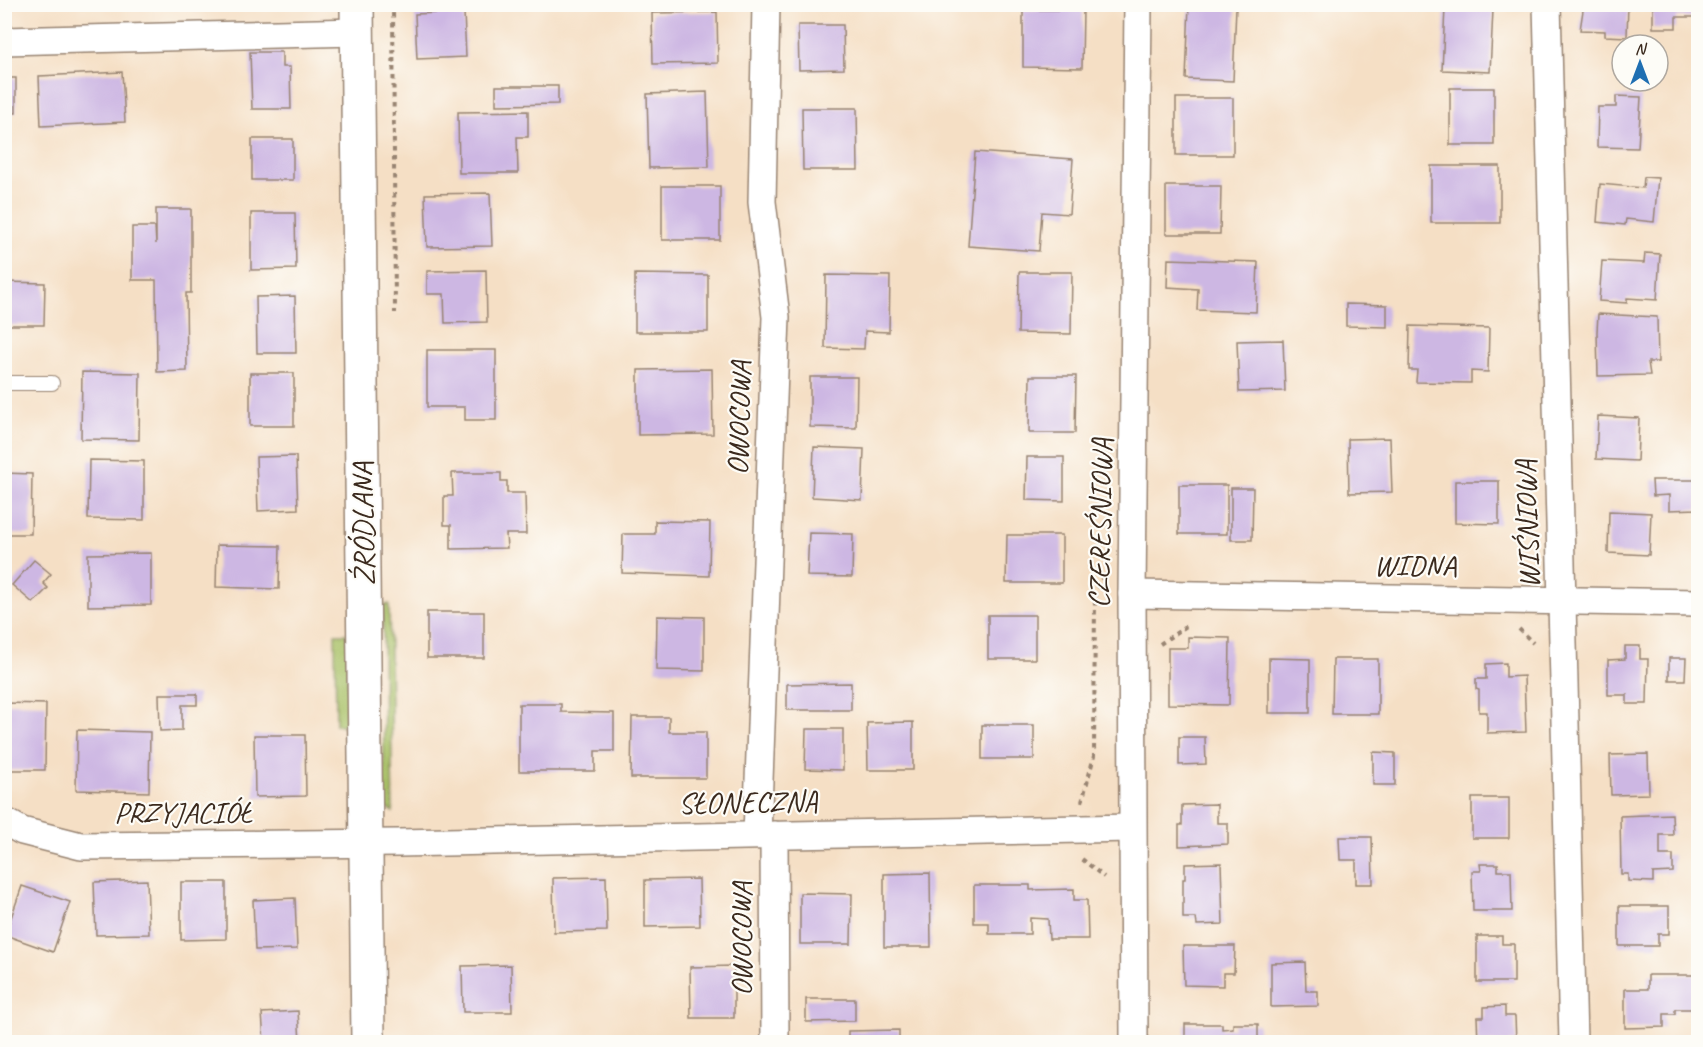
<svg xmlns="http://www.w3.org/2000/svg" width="1703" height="1047" font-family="Caveat,sans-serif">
  <rect width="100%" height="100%" fill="#fdfcf7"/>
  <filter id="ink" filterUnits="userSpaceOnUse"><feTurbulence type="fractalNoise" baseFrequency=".0167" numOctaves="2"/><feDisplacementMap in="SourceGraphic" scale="12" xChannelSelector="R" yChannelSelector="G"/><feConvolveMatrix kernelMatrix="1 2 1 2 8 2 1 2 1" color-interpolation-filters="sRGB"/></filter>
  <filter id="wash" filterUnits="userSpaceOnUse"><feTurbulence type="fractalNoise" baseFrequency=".008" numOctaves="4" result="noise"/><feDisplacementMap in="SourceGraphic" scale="24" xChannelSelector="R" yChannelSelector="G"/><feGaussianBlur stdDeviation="1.35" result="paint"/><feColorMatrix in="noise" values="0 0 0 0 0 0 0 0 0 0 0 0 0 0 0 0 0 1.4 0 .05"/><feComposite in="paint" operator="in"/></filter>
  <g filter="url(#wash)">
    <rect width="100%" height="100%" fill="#f5dfc5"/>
    <!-- grass -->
    <g fill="#a7c065" stroke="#717542" stroke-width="1.5">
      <polygon points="389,604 393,812 384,806 383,606"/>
      <polygon points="335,634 347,634 348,725 336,725"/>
    </g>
    <g id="blocks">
      <!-- building -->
      <g fill="#cdb7e3">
        <polygon points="1584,4 1628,4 1627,37 1605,36 1605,31 1580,30"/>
        <polygon points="1653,4 1698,4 1698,17 1676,17 1676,28 1653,28"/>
        <polygon points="1189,5 1236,7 1233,81 1186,79"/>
        <polygon points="1445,8 1493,10 1490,72 1442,70"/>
        <polygon points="1023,10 1083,10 1082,68 1023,67"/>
        <polygon points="464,12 466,57 417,59 415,14"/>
        <polygon points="717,12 718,63 653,64 652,13"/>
        <polygon points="798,25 843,25 844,69 799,70"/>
        <polygon points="250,52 282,52 282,67 290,67 291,109 252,109"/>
        <polygon points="122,72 125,122 41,126 39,76"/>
        <rect x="4" y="78" width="12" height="35"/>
        <polygon points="496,86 558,86 558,104 496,105"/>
        <rect x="1450" y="88" width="44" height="57"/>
        <polygon points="707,92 709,167 649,168 647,94"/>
        <polygon points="1616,96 1641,97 1638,148 1597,147 1598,107 1616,107"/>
        <rect x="1176" y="98" width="57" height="57"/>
        <polygon points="802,108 857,108 858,170 803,170"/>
        <polygon points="528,111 528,137 517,137 518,173 459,173 458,112"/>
        <rect x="252" y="139" width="41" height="41"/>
        <polygon points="975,152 1073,159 1069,214 1042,212 1039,251 968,246"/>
        <rect x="1431" y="166" width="69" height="57"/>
        <polygon points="1644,177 1658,178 1654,222 1626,219 1625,225 1597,222 1600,184 1643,188"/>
        <rect x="662" y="186" width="58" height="54"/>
        <polygon points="1166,186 1221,186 1220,234 1166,234"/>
        <polygon points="490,193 492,246 427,247 425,194"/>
        <polygon points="156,209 191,209 191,293 186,293 187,371 157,372 156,280 132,280 132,227 155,227 156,244"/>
        <polygon points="251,213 295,213 296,269 251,270"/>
        <polygon points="1645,253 1660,254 1657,300 1627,298 1627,303 1599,301 1602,261 1644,263"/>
        <polygon points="1168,259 1258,262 1256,312 1197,310 1198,289 1167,287"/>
        <polygon points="486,270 487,322 445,323 444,294 427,294 427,271"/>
        <polygon points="1019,272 1072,272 1071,334 1018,333"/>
        <polygon points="635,274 708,275 708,332 635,332"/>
        <polygon points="826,275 890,276 889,332 865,331 864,349 825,348"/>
        <polygon points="4,282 45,283 44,325 4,325"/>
        <polygon points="295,296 296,353 257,353 256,297"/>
        <polygon points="1346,304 1387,305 1387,327 1346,326"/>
        <polygon points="1598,314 1657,317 1658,362 1648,362 1650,375 1598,376 1597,332"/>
        <polygon points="1410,326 1489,328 1488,372 1471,371 1471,383 1416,382 1417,370 1409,370"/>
        <polygon points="1283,340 1285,391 1239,392 1237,341"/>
        <polygon points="427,350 496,350 496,420 465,420 465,407 427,407"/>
        <polygon points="712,369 713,434 638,435 638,370"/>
        <polygon points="82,372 140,373 139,440 81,439"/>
        <rect x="250" y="373" width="44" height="53"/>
        <polygon points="1030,376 1076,376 1075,433 1029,433"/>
        <polygon points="810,377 857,377 856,428 810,427"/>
        <polygon points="1598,416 1639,418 1637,461 1596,459"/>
        <polygon points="1390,438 1392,492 1349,493 1348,439"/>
        <polygon points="814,447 864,449 862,500 812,497"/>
        <polygon points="296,456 298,509 258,511 256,457"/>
        <polygon points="1027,457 1064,457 1064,501 1026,500"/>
        <polygon points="89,460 144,461 144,520 88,519"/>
        <polygon points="4,473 32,474 31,534 4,534"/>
        <polygon points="452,473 501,473 501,481 507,481 507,493 525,493 526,534 506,534 507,548 451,549 451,525 444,525 444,496 453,496"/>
        <polygon points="1652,480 1698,480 1698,509 1669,510 1669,495 1653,496"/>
        <polygon points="1455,481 1499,481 1499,524 1455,523"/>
        <rect x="1179" y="485" width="48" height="49"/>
        <polygon points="1231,488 1253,488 1252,540 1231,540"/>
        <polygon points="1609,511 1651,513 1649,555 1608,553"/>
        <polygon points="655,521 710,522 709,576 622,573 623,534 655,534"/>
        <polygon points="809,533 853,534 852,577 807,576"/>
        <polygon points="1007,535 1062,535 1062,583 1006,583"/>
        <polygon points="217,545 280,546 279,589 216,587"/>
        <polygon points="151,553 151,605 88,606 88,554"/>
        <polygon points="34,560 51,574 43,583 48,588 33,603 12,585"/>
        <rect x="427" y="612" width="57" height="46"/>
        <rect x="988" y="615" width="47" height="44"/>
        <polygon points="657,616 704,617 704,671 656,670"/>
        <polygon points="1188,637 1230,638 1229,705 1168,704 1168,648 1188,648"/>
        <polygon points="1625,646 1640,646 1640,659 1648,659 1647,704 1627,704 1627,695 1608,695 1608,660 1625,659"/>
        <polygon points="1269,658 1310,659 1310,713 1269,713"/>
        <polygon points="1669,658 1686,658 1685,680 1669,680"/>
        <polygon points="1333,659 1378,659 1378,714 1332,714"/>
        <polygon points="1506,663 1506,677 1524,676 1526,732 1487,733 1487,712 1479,712 1479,690 1476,689 1476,679 1486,679 1486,664"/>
        <polygon points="851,683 851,710 787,710 787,684"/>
        <polygon points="159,694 197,694 197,705 182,705 182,730 160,731"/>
        <polygon points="4,703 46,704 45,770 4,770"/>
        <polygon points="519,704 561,704 561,712 614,713 614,751 595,751 595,771 519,771"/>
        <polygon points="632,717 669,717 669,732 706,732 706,778 631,778"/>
        <polygon points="913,722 913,770 868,770 867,723"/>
        <rect x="982" y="725" width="52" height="34"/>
        <polygon points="806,729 843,729 843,770 805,769"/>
        <polygon points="77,730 150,732 149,792 76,790"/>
        <polygon points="254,735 305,735 306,796 255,797"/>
        <polygon points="1179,737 1205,737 1206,764 1179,765"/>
        <polygon points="1373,752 1395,753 1395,785 1373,785"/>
        <polygon points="1648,754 1649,794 1611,795 1610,755"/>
        <rect x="1472" y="798" width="37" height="40"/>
        <polygon points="1217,804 1217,823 1228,823 1228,844 1179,846 1179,825 1182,825 1182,805"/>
        <polygon points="1672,814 1673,835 1660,835 1660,855 1673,855 1673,872 1653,873 1653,882 1628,881 1628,874 1621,874 1620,816"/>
        <polygon points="1339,837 1372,837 1373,884 1356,884 1356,860 1340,860"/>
        <polygon points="1221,863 1223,924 1197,925 1196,918 1183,918 1183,879 1185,879 1185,864"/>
        <polygon points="1480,864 1498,864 1498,871 1511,871 1512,911 1473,911 1472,871 1481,871"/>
        <polygon points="930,873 931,947 884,947 884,874"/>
        <polygon points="606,877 607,931 554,932 553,878"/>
        <polygon points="699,879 700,926 645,927 645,880"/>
        <polygon points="147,880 149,934 96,935 94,882"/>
        <polygon points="181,882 226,882 226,939 181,940"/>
        <polygon points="974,885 1030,885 1030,890 1074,889 1074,900 1087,900 1088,939 1049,939 1048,919 1030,918 1030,934 989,934 989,923 974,923"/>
        <polygon points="22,886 70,902 53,952 5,935"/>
        <polygon points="800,893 852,894 851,944 800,944"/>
        <polygon points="295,898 297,949 255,950 253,900"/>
        <polygon points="1619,906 1669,906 1669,934 1658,934 1658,946 1619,946"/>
        <polygon points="1477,936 1502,936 1502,944 1514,944 1514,982 1477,982"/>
        <polygon points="1183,946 1235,946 1234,973 1223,973 1223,986 1184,985"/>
        <polygon points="1305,962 1306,991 1318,991 1318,1006 1271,1007 1271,963"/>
        <polygon points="511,965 512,1012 463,1012 462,966"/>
        <polygon points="734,966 734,1018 691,1018 690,967"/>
        <polygon points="1648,975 1696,975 1696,1009 1675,1009 1675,1014 1664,1014 1664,1027 1625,1028 1625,989 1648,989"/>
        <polygon points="806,999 855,999 855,1021 806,1022"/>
        <polygon points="1505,1006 1505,1016 1515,1016 1516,1042 1478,1042 1477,1017 1484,1017 1484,1007"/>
        <polygon points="298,1011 300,1042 264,1042 262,1013"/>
        <polygon points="1185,1024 1222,1024 1222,1029 1233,1028 1233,1024 1258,1024 1258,1042 1185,1042"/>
        <polygon points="899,1030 899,1042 848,1042 848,1031"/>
      </g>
    </g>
  </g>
  <g filter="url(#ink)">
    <use href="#blocks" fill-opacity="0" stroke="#988472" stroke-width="1.5"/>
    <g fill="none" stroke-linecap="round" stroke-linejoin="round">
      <!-- service casing -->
      <g stroke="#988472" stroke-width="16">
        <polyline id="service" points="4,383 52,383"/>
      </g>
      <!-- minor casing -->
      <g stroke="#988472" stroke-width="30">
        <g id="minor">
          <polyline points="1547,4 1573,1042"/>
          <polyline points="4,41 357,32"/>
          <polyline points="1132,594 1698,603"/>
          <polyline points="4,821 22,831 81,846 399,843 1132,828"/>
          <polyline points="757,835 776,317 762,202 766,4"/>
          <polyline points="774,835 775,1042"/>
          <polyline points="1134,1042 1132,594 1138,4"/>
        </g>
      </g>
      <!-- tertiary casing -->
      <g stroke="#988472" stroke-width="36">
        <polyline id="tertiary" points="357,4 368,1042"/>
      </g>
      <!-- path -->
      <g stroke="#988472" stroke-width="4" stroke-dasharray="4.5 4.5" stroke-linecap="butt">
        <polyline points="393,4 395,313"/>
        <polyline points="1519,629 1533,643"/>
        <polyline points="1160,644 1188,625"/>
        <polyline points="1082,802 1094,756 1095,593 1102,579"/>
        <polyline points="1082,859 1104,877"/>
      </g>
      <!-- service -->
      <use href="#service" stroke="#fff" stroke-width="14"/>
      <!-- minor -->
      <use href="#minor" stroke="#fff" stroke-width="27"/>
      <!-- tertiary -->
      <use href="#tertiary" stroke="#fff" stroke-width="33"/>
    </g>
  </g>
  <g text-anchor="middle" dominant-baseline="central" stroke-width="4.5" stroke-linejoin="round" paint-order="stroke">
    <!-- street labels -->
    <g font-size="30" fill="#3b2a1e" stroke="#fdfcf7">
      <text transform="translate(739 418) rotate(-88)">OWOCOWA</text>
      <text transform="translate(1100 523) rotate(-89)">CZEREŚNIOWA</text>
      <text transform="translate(363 524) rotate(-91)">ŹRÓDLANA</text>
      <text transform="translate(1527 524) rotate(-92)">WIŚNIOWA</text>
      <text x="1415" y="565">WIDNA</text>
      <text transform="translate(748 802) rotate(-1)">SŁONECZNA</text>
      <text x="183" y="812">PRZYJACIÓŁ</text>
      <text transform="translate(741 939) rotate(-90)">OWOCOWA</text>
    </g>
  </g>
  <!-- margin -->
  <rect width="1703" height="1047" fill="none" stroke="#fdfcf7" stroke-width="24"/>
  <!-- north arrow -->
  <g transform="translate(1640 63)"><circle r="28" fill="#fdfcf7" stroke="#afa8a0" stroke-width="1.5"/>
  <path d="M0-4.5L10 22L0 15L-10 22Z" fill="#1f6fb2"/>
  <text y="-9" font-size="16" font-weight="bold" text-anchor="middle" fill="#3b2a1e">N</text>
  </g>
</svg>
